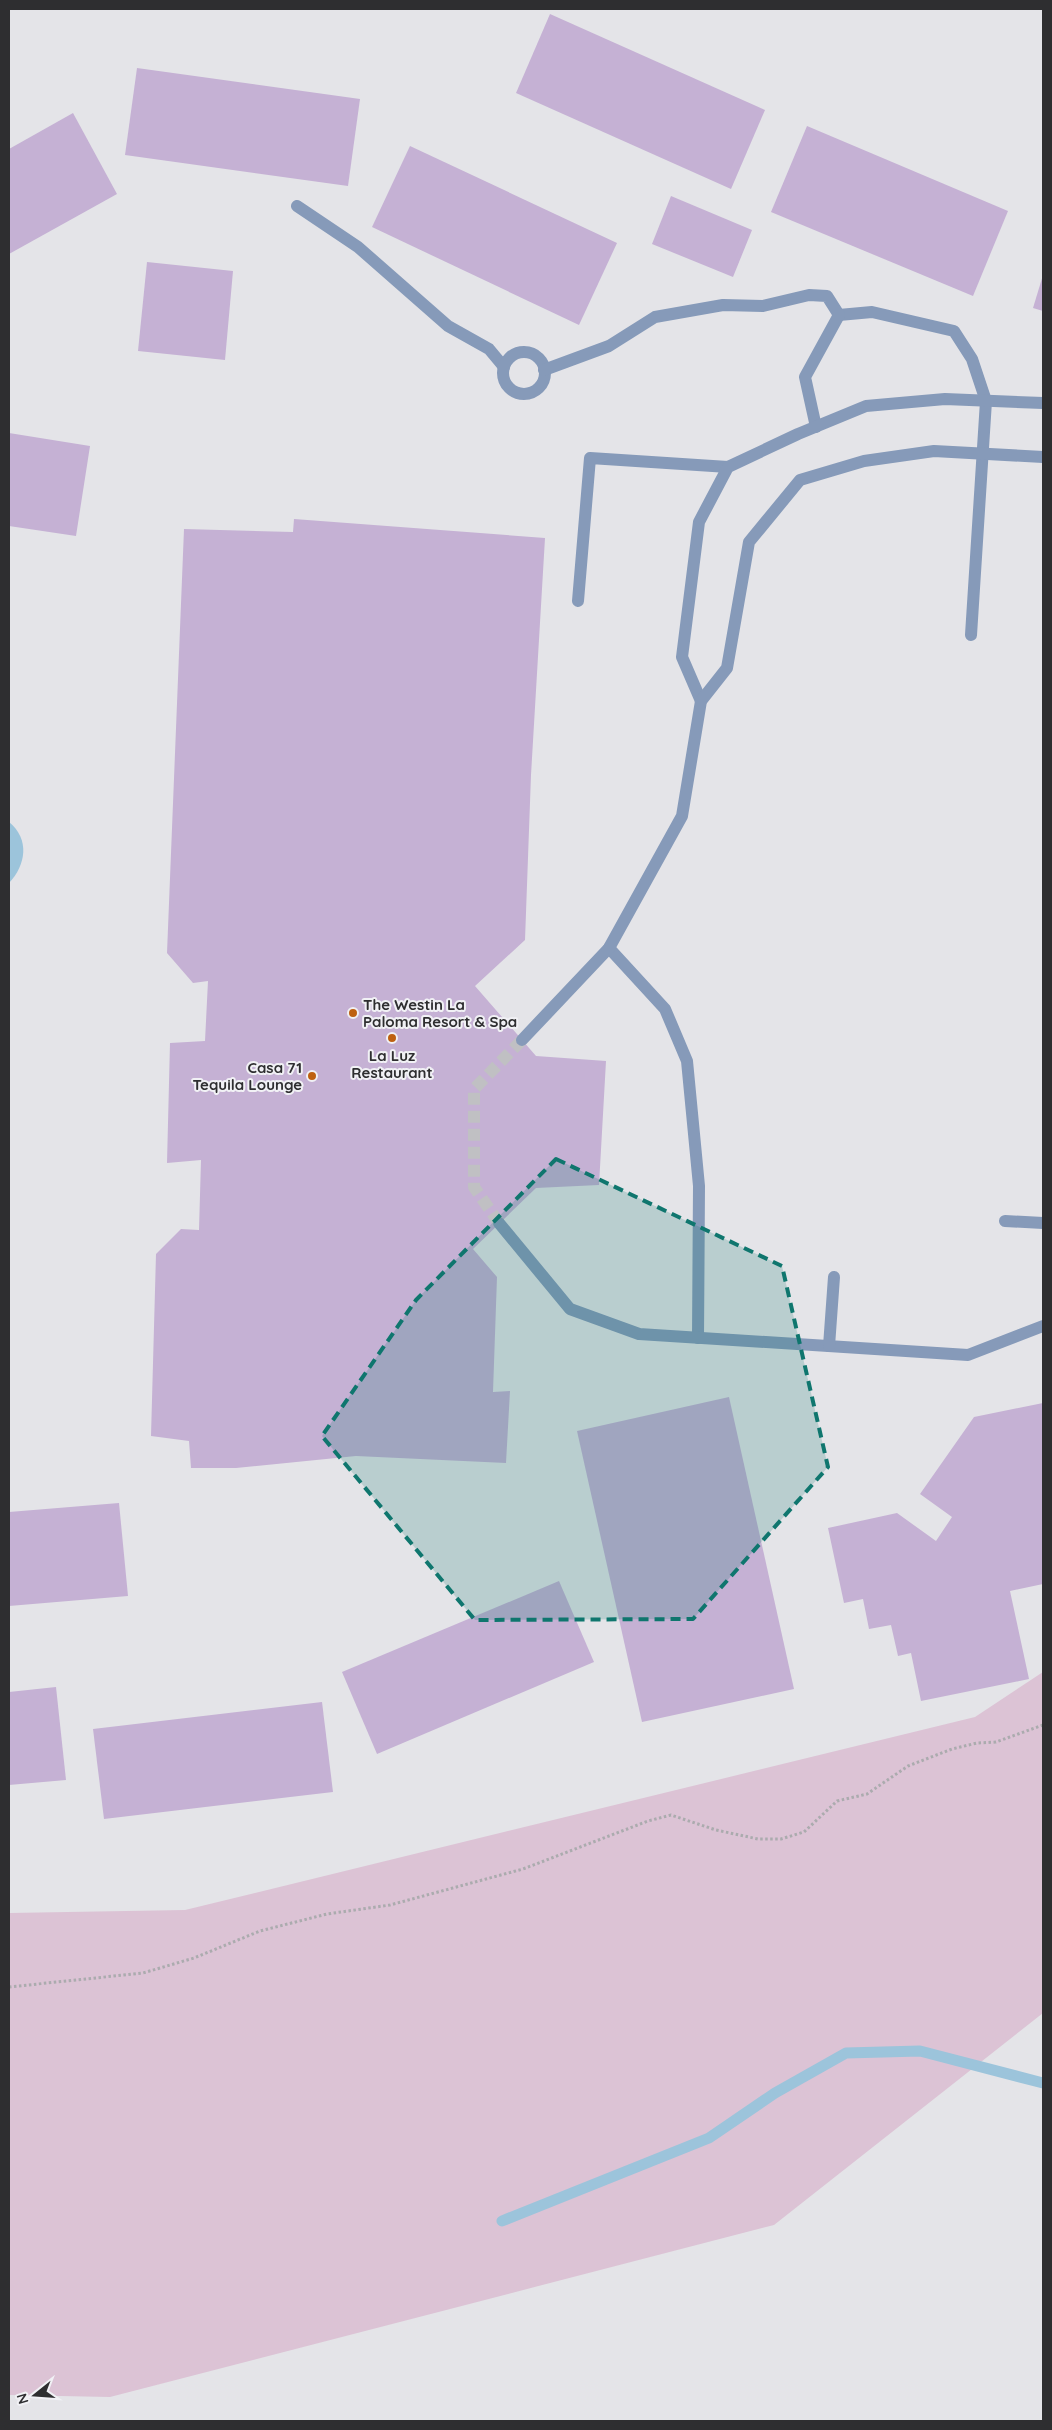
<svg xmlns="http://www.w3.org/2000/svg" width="1052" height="2430" font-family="Quicksand,sans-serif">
  <rect width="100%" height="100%" fill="#e4e4e8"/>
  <!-- green -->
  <polygon fill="#dcc3d5" points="1043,1672 1043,2013 774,2225 110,2397 9,2395 9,1913 185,1910 975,1717"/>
  <!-- water -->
  <path fill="#9cc4db" d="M 9,822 C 30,839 26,865 9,883 Z"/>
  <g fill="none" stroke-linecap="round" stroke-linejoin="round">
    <!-- stream -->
    <polyline stroke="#9cc4db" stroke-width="11" points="502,2221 709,2138 775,2093 846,2053 920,2051 1043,2083"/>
  </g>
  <!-- building -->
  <g fill="#c5b1d4">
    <polygon points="550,14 765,110 731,189 516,93"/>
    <polygon points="137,68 360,99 348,186 125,155"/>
    <polygon points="73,113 117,194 9,254 9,149"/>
    <polygon points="807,126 1008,211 973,296 771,212"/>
    <polygon points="410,146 617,243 579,325 372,227"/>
    <polygon points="671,196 752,230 733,277 652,244"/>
    <polygon points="147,262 233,271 225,360 138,351"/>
    <polygon points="1043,275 1043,311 1033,308"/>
    <polygon points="9,433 90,446 76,536 9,526"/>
    <polygon points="294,519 545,538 531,775 525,940 475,986 536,1056 606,1061 599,1185 536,1188 473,1249 497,1277 493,1392 510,1391 506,1463 356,1456 236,1468 191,1468 189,1441 151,1436 156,1254 181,1229 199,1230 201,1160 167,1163 170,1043 205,1041 208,981 193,983 167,953 184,529 293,532"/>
    <polygon points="729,1397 794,1689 642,1722 577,1431"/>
    <polygon points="1043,1403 1043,1584 1010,1591 1029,1679 921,1701 911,1653 898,1656 891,1625 869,1629 863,1599 844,1603 828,1528 897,1513 936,1541 952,1517 920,1494 974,1417"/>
    <polygon points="119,1503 128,1596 9,1606 9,1512"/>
    <polygon points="559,1581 594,1662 377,1754 342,1672"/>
    <polygon points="56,1687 66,1780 9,1785 9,1692"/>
    <polygon points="322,1702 333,1792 104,1819 93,1729"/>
  </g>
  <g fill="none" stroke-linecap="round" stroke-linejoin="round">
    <!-- minor-tunnel -->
    <polyline stroke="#c0c0c3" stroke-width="12" stroke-dasharray="12 6" stroke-linecap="butt" points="499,1223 474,1187 474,1089 522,1040"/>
    <!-- path -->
    <polyline stroke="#ababae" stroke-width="3" stroke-dasharray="2.5 2.5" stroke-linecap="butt" points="9,1987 143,1973 194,1958 260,1931 327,1914 390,1905 523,1869 648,1821 671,1815 716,1830 758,1839 781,1839 804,1832 837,1801 867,1794 908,1766 952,1749 977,1743 996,1742 1043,1725"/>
    <!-- minor -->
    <g stroke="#869ab9" stroke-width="12">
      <polyline points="297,206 358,247 448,326 489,349 504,367"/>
      <polyline points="839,315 872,312 954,331 972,359 986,401 971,635"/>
      <circle cx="524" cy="373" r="21"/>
      <polyline points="544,370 609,346 655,317 723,305 763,306 809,295 827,296 839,315 805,377 816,427"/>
      <polyline points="578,601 590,458 728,467"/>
      <polyline points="701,701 682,657 699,522 728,467 798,434 866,406 945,399 1043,403"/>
      <polyline points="609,948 665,1009 687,1061 699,1186 698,1338"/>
      <polyline points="522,1040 609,948 682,816 701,701 727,668 749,542 800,480 864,461 934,451 1043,457"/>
      <polyline points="1005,1221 1043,1223"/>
      <polyline points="499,1223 570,1309 639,1334 968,1355 1043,1326"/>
      <polyline points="829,1346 834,1277"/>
    </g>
  </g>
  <!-- marked area -->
  <path fill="#0f766e" fill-opacity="0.2" stroke="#0f766e" stroke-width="4" stroke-dasharray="10 6" stroke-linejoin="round" d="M 556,1159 L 782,1266 L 828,1467 L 693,1619 L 475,1620 L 322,1436 L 416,1300 Z"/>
  <!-- markers -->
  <g fill="#be6111" stroke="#f1f1f5" stroke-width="2">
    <circle cx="353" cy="1013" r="5"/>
    <circle cx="392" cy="1038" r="5"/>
    <circle cx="312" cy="1076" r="5"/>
  </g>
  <g text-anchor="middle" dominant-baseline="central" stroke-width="4" stroke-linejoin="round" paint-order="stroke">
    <!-- poi labels -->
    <g font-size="15" font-weight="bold" fill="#2e2e30" stroke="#f1f1f5" text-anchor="start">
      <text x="363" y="1004">The Westin La<tspan x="363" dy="17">Paloma Resort &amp; Spa</tspan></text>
      <text x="392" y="1055" text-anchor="middle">La Luz<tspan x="392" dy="17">Restaurant</tspan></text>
      <text x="302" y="1067" text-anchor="end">Casa 71<tspan x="302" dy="17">Tequila Lounge</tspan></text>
    </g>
  </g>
  <!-- border -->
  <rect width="1052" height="2430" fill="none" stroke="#2e2e30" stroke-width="20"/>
  <!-- north arrow -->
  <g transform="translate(35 2395) rotate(253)" stroke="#f1f1f5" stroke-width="4" paint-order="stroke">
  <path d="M0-4L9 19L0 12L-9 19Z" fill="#2e2e30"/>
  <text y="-8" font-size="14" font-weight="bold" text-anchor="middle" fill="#2e2e30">N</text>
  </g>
</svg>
